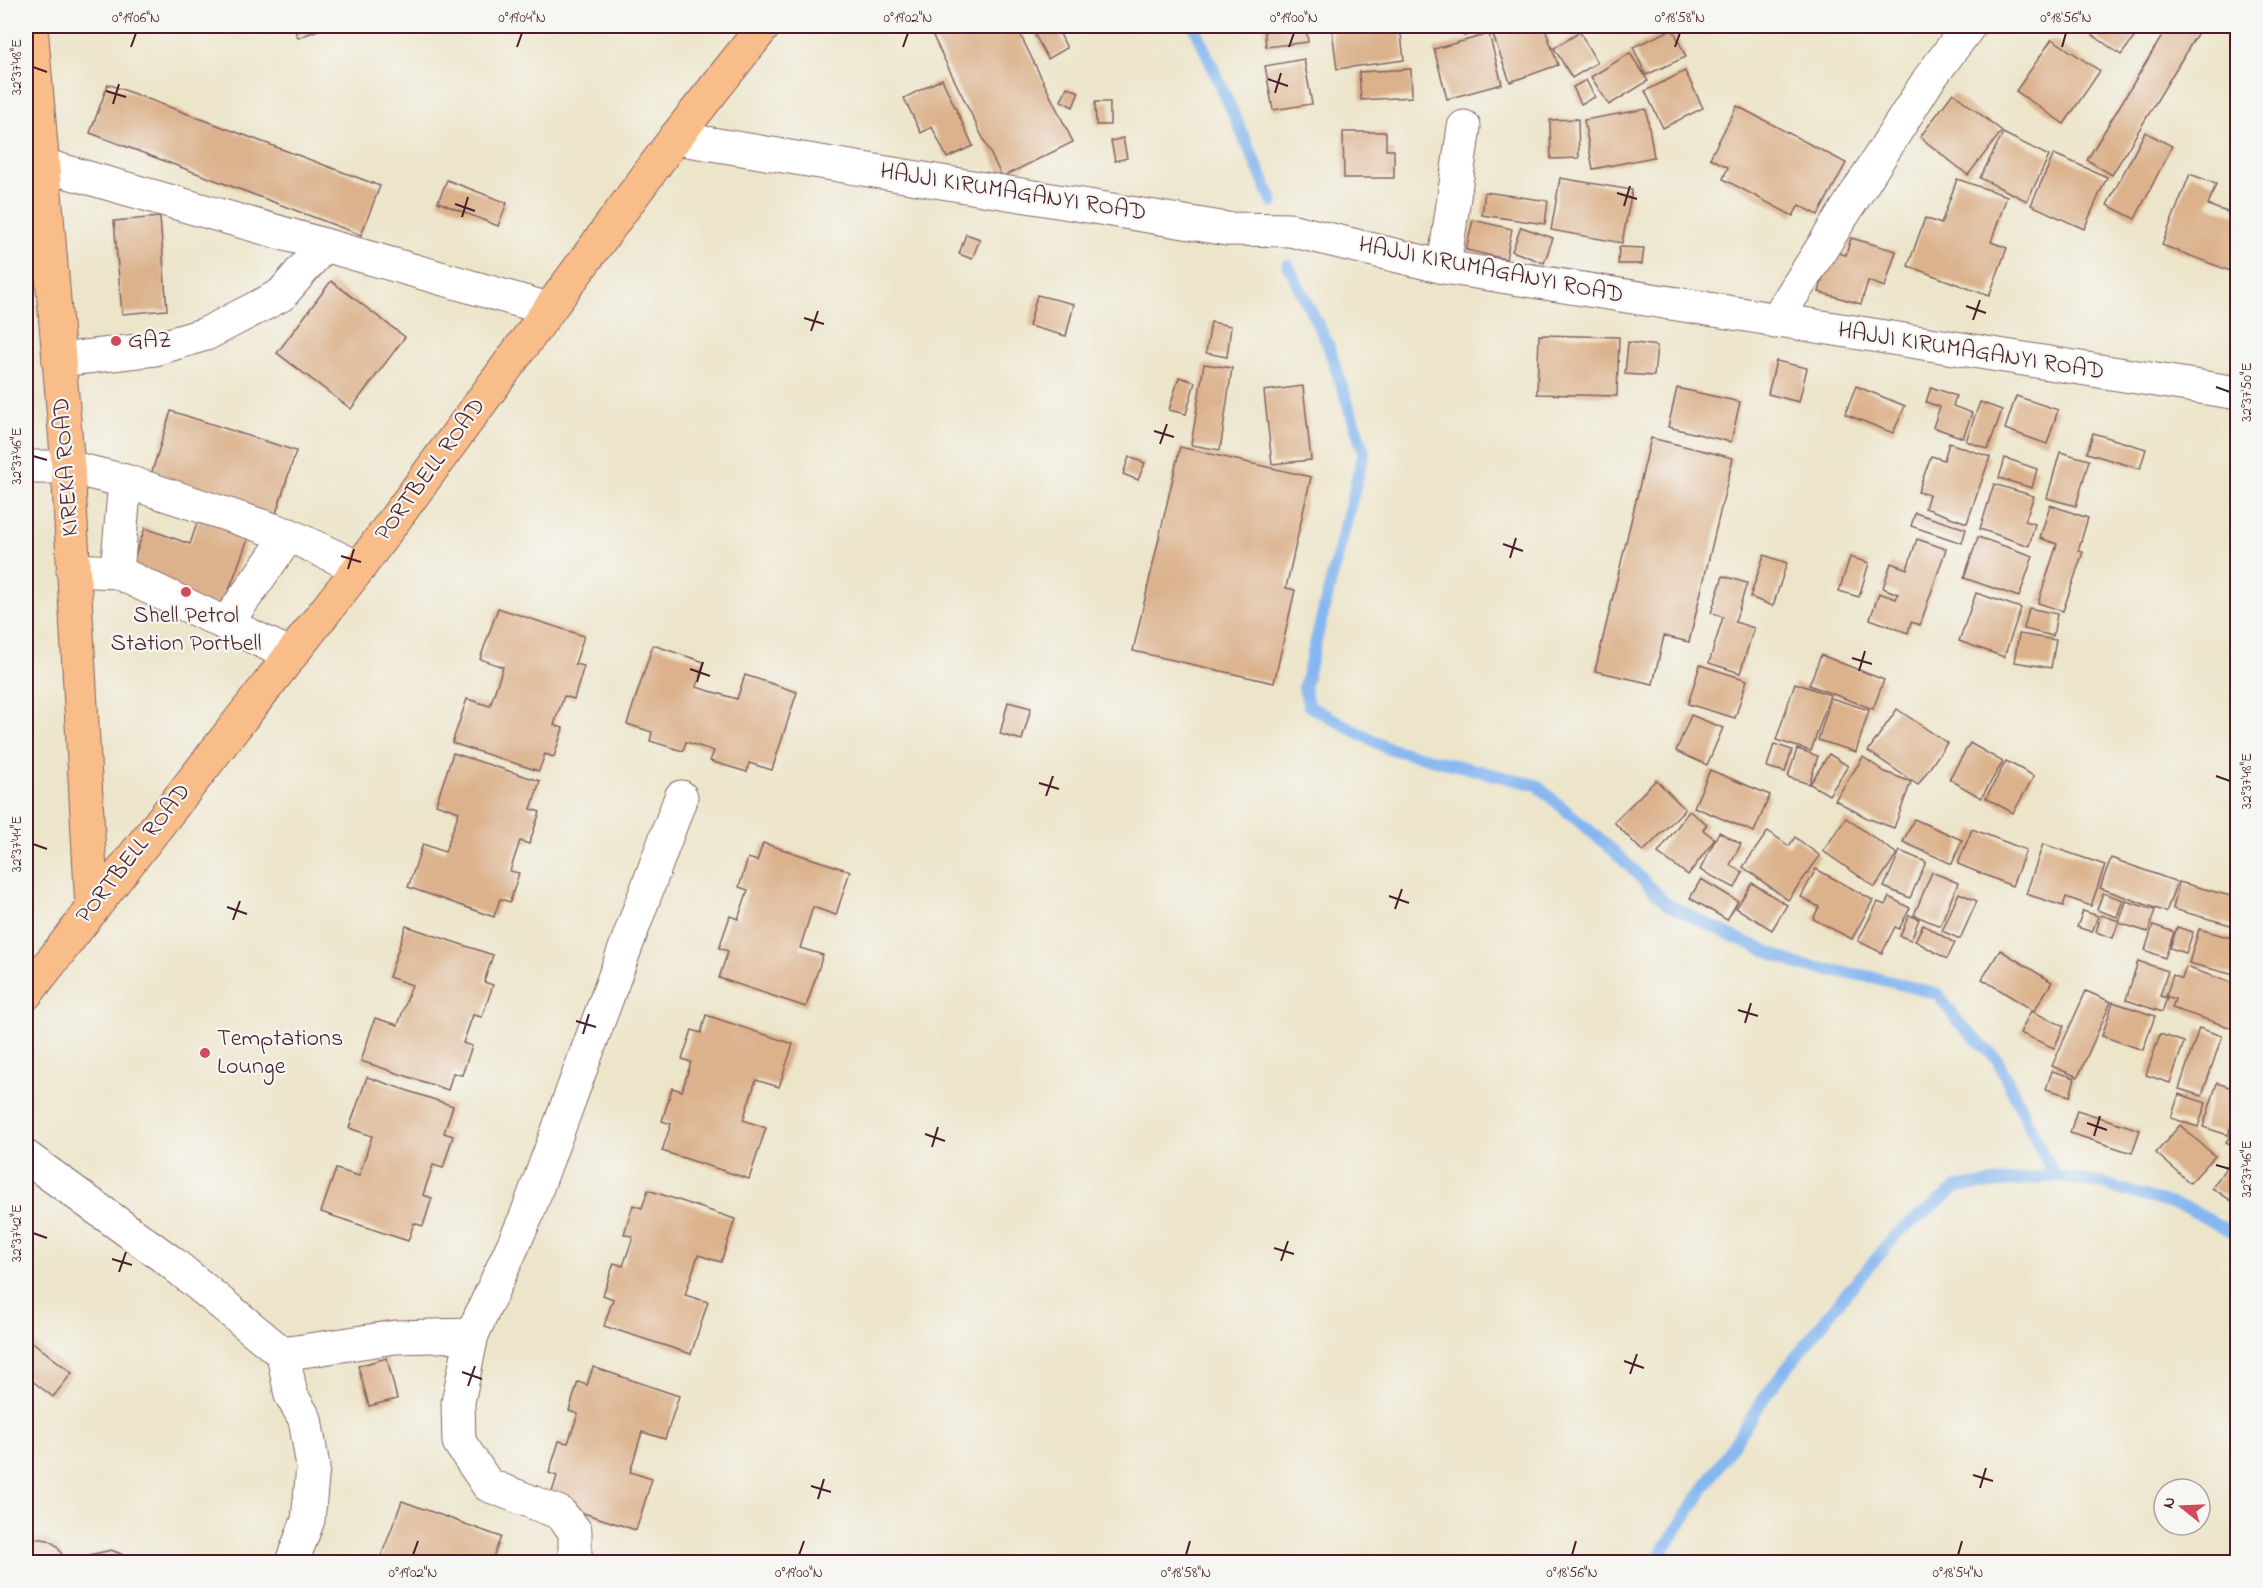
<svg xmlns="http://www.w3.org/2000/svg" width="2263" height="1588" font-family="'Indie Flower',sans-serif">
  <rect width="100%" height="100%" fill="#f6f6f2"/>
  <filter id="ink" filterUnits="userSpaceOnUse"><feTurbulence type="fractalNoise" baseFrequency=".0167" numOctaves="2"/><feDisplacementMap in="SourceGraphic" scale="12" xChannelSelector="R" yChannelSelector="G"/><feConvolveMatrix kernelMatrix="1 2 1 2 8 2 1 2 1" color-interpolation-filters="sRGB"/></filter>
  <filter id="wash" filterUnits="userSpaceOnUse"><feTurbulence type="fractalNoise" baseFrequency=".008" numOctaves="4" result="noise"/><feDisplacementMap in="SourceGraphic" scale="24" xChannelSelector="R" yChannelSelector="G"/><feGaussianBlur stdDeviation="1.35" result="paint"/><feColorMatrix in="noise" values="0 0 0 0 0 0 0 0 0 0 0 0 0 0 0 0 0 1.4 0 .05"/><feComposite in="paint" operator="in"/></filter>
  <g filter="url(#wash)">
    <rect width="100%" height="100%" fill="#ede5ca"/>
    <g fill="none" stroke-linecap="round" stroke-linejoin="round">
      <!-- stream -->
      <g stroke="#84b6f0" stroke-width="12">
        <polyline points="1194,26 1273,202"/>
        <polyline points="1288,265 1328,345 1364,452 1304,688 1309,706 1387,748 1536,785 1616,853 1668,905 1732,936 1799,965 1872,977 1938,994 1958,1022 1997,1059 2054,1176"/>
        <polyline points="1655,1562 1768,1392 1843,1297 1898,1233 1957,1187 2054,1176 2100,1183 2189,1209 2238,1236"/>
      </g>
    </g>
    <g id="blocks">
      <!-- building -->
      <g fill="#dcb28d">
        <polygon points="293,26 328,26 298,38"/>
        <polygon points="928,26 1016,26 1073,142 1002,177"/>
        <polygon points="1030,26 1056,26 1067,48 1048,59"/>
        <polygon points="1264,26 1306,26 1308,42 1266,47"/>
        <polygon points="1367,26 1400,26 1404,60 1337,69 1332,30"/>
        <polygon points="1426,26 1448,26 1428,32"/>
        <polygon points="1460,26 1479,26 1481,31 1464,36"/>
        <polygon points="1519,26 1544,26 1558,65 1510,82 1493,35"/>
        <polygon points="1861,26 1879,26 1872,34"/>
        <polygon points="2080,26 2143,26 2121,55"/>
        <polygon points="2168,26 2194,26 2200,29 2112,175 2087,160"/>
        <polygon points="1673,29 1686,57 1646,75 1633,47"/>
        <polygon points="1580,32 1597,63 1572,78 1554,48"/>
        <polygon points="1489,34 1502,84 1447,99 1434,49"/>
        <polygon points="2052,39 2100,71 2064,124 2016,91"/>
        <polygon points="1630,53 1648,81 1609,105 1591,77"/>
        <polygon points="1304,59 1312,104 1273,110 1265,66"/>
        <polygon points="1411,69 1412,97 1361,100 1359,72"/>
        <polygon points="1685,71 1703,108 1663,128 1645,91"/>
        <polygon points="942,79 973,146 947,158 932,127 921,133 904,98"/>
        <polygon points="1586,80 1595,97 1581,104 1573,87"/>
        <polygon points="108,84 380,186 361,235 90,133"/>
        <polygon points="1067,87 1079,92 1073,107 1061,101"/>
        <polygon points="1953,93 2002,131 1968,175 1920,137"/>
        <polygon points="1095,102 1110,102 1110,125 1096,125"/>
        <polygon points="1737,106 1846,163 1818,215 1799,205 1793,216 1723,179 1728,167 1710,158"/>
        <polygon points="1646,109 1654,157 1593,169 1584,120"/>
        <polygon points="1578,119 1579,158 1551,159 1550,120"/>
        <polygon points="1343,132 1386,132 1386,150 1394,150 1394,178 1344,178"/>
        <polygon points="2145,132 2172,146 2135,219 2107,205"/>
        <polygon points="2003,133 2049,156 2027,201 1980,178"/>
        <polygon points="1123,138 1127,158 1115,161 1111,141"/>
        <polygon points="2054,154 2107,177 2084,229 2031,205"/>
        <polygon points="2190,174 2216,184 2208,205 2235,215 2238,208 2238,274 2162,245"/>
        <polygon points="1560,178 1632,190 1622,243 1551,230"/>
        <polygon points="1957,179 2007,196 1991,242 2007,248 1989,296 1908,266 1925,218 1941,224"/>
        <polygon points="447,180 507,203 498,226 438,202"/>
        <polygon points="1485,192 1548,201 1545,224 1482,215"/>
        <polygon points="160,217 167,310 122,314 114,221"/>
        <polygon points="1473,220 1512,229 1506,259 1466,250"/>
        <polygon points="1521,227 1553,238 1544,263 1512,251"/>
        <polygon points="966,234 980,239 972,259 959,254"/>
        <polygon points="1851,238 1896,251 1885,287 1868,281 1861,304 1819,292 1830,251 1846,255"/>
        <polygon points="1619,247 1644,248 1642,264 1618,264"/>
        <polygon points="331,281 405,337 351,409 277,353"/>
        <polygon points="1037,295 1074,304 1066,336 1029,326"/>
        <polygon points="1211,322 1231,326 1227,357 1206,353"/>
        <polygon points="1539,335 1619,337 1617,396 1537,394"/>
        <polygon points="1628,342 1657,346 1654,376 1625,374"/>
        <polygon points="1776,361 1807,368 1799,402 1768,394"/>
        <polygon points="1204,364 1232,368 1220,450 1191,445"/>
        <polygon points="1179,377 1195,382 1186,414 1169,410"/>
        <polygon points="1303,386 1311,460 1272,464 1264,391"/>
        <polygon points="1856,386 1905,406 1893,433 1845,414"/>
        <polygon points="1931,387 1956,396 1953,406 1972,413 1963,438 1933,427 1940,407 1926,402"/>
        <polygon points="1677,388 1740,402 1731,442 1668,427"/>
        <polygon points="2016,396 2058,410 2047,444 2005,429"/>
        <polygon points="1980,402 2002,410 1988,449 1966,441"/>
        <polygon points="171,411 296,451 273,523 150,478"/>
        <polygon points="2093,433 2146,449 2140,469 2087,453"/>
        <polygon points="1651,438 1733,458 1689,642 1664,636 1653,684 1595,671"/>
        <polygon points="1949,443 1990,457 1967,523 1925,508 1929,495 1918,492 1931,456 1944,460"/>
        <polygon points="1180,447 1311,477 1286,588 1295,590 1274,683 1133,651"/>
        <polygon points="2060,452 2089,460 2076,506 2047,498"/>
        <polygon points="1129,457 1145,463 1138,480 1123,474"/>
        <polygon points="2005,458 2037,469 2032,488 1999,478"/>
        <polygon points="1994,484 2034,496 2025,521 2035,524 2029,546 1980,529"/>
        <polygon points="2050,505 2088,518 2078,551 2083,552 2063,611 2038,603 2057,544 2040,538"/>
        <polygon points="201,511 252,528 222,609 128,575 145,528 190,544"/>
        <polygon points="1915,513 1966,529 1962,543 1911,526"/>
        <polygon points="1978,537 2033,556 2019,597 1964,578"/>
        <polygon points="1917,539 1946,549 1920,625 1911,622 1908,633 1870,619 1879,593 1896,599 1898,594 1883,588 1891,563 1907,569"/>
        <polygon points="1764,555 1787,563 1773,606 1750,597"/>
        <polygon points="1850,557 1869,563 1859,597 1839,591"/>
        <polygon points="1723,576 1747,583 1735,622 1754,628 1740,673 1709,663 1723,617 1711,613"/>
        <polygon points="1976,593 2021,608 2004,657 1959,641"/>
        <polygon points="498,608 584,636 575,664 584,666 574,699 564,696 554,725 563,728 554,757 545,754 539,771 452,743 467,699 490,706 503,667 480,659"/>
        <polygon points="2029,608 2057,614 2053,636 2024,629"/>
        <polygon points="2019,634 2056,640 2051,668 2014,662"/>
        <polygon points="653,645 704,662 696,687 737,699 745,675 797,692 772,770 749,763 747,772 710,761 714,751 686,742 683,751 650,741 652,732 627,724"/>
        <polygon points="1821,655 1884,680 1873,709 1809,685"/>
        <polygon points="1700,665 1747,680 1735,718 1688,704"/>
        <polygon points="1795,683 1830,695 1811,751 1776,740"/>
        <polygon points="1831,698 1869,710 1856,752 1818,740"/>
        <polygon points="1008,702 1031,708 1022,740 1000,734"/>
        <polygon points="1897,709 1947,743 1918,785 1868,751"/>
        <polygon points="1691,715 1723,728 1707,765 1676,751"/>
        <polygon points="1970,743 2003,762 1981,798 1949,779"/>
        <polygon points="1774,744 1792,750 1785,772 1767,767"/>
        <polygon points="1797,749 1818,756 1809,784 1788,777"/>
        <polygon points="453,753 540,781 531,809 540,812 529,844 520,841 510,871 519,873 510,902 500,899 494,917 408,887 423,844 445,852 459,812 436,804"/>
        <polygon points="1829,754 1848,766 1829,795 1810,784"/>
        <polygon points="1863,757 1885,772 1911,782 1894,828 1867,818 1835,800"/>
        <polygon points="2006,761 2034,776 2013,813 1986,798"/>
        <polygon points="1710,770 1770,795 1754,832 1694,807"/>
        <polygon points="1656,780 1685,809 1643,852 1614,822"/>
        <polygon points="1689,811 1707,824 1703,830 1715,839 1688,875 1658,853"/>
        <polygon points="1846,818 1897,854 1875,887 1823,851"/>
        <polygon points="1914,819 1962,840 1952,864 1903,842"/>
        <polygon points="1972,829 2026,850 2012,886 1958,864"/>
        <polygon points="1768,831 1789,846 1795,837 1820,856 1788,900 1743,867"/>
        <polygon points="1719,832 1741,844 1730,865 1743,872 1735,888 1700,870"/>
        <polygon points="763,843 850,871 836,915 813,907 800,948 823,955 806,1007 719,978 728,951 719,948 730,916 738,919 748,890 739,887 748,858 757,861"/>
        <polygon points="2043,844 2105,865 2091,906 2066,897 2063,906 2026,894"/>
        <polygon points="1900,851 1926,862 1910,898 1884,887"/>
        <polygon points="2111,858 2177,882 2166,912 2100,888"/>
        <polygon points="1816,869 1873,900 1852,939 1813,919 1819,907 1801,897"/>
        <polygon points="1932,872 1958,883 1940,926 1914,915"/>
        <polygon points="1701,879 1738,901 1727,920 1690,898"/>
        <polygon points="2179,882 2238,898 2238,927 2173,909"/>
        <polygon points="1752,883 1787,905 1772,930 1736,908"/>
        <polygon points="1959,893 1977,901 1960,939 1942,931"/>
        <polygon points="2103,893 2123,900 2117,917 2097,910"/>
        <polygon points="1889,897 1910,908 1899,929 1895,927 1882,953 1858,941 1878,902 1885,905"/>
        <polygon points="2126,901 2155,910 2148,932 2119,923"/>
        <polygon points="2083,911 2098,916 2092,932 2077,927"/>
        <polygon points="1909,915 1919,919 1911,940 1900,936"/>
        <polygon points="2101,915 2119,921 2113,938 2096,932"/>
        <polygon points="1923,925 1955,943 1947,959 1915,941"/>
        <polygon points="2153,925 2174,932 2165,958 2145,950"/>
        <polygon points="406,926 493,955 484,982 493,985 482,1017 473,1015 463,1043 472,1046 462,1075 453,1073 448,1090 361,1061 375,1018 398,1025 412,985 389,977"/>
        <polygon points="2177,927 2193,932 2186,953 2170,948"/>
        <polygon points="2199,929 2238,940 2238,976 2189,963"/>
        <polygon points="2000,950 2052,982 2034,1011 1982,979"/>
        <polygon points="2138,961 2168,971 2160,996 2167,998 2162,1012 2126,1000"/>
        <polygon points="2186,967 2238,985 2238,1022 2235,1029 2172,1008 2175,999 2166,996 2173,975 2182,979"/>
        <polygon points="2086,991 2111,1002 2078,1077 2052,1066"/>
        <polygon points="2113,1002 2155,1016 2143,1050 2102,1036"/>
        <polygon points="2031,1011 2064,1026 2054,1048 2020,1033"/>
        <polygon points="706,1015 793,1044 779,1087 756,1080 743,1120 766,1128 749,1179 662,1151 671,1124 662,1121 672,1088 682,1091 691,1062 682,1059 692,1030 701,1033"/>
        <polygon points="2199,1028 2222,1036 2202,1096 2179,1089"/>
        <polygon points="2160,1034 2184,1042 2170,1083 2146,1075"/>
        <polygon points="2052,1071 2075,1078 2070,1096 2046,1089"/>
        <polygon points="367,1077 453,1106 444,1133 453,1136 443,1168 433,1165 423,1195 432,1198 423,1226 414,1223 408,1241 321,1212 336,1169 359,1176 372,1136 349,1128"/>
        <polygon points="2217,1083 2238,1090 2238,1107 2228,1135 2203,1127"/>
        <polygon points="2179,1094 2206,1103 2198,1127 2171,1118"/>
        <polygon points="2077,1110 2140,1130 2132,1153 2070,1133"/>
        <polygon points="2238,1123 2238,1149 2226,1142"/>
        <polygon points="2180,1125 2215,1156 2190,1183 2156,1153"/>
        <polygon points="2234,1156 2238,1159 2238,1205 2212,1188"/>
        <polygon points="648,1190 735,1219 721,1262 698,1255 685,1295 708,1302 691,1354 604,1326 613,1299 603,1295 614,1263 623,1266 633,1237 624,1234 633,1205 642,1208"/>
        <polygon points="26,1337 72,1373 53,1397 26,1376"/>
        <polygon points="387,1358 397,1399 369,1406 358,1366"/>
        <polygon points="593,1367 679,1396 665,1439 642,1432 630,1472 652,1479 636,1530 549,1502 557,1476 549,1473 559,1441 568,1443 578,1414 569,1411 578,1382 587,1385"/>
        <polygon points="402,1501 501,1537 491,1562 379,1562"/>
        <polygon points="26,1537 48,1540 57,1546 66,1562 26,1562"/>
        <polygon points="111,1550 121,1554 132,1562 82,1562 90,1555"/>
      </g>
    </g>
  </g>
  <g filter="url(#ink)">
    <use href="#blocks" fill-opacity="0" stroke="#836463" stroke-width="1.5"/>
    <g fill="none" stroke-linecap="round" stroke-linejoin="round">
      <!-- minor casing -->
      <g stroke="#836463" stroke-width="35">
        <g id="minor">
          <polyline points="675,138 1227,229 1290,230 1444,267 2238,393"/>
          <polyline points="43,165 549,309"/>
          <polyline points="1444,267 1464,127"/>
          <polyline points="1775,322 1929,79 1969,26"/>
          <polyline points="59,360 155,349 206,334 281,295 324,245"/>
          <polyline points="26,467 68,467 125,481 289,535 359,568"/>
          <polyline points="73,570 117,572 291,655"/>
          <polyline points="117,572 125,481"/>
          <polyline points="226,624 289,535"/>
          <polyline points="26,1157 171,1262 283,1354 291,1395 305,1419 313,1467 308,1520 292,1562"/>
          <polyline points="283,1354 395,1337 472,1335"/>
          <polyline points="575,1562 575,1531 560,1513 488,1485 459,1442 458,1402 472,1335 526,1217 681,797"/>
        </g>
      </g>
      <!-- major casing -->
      <g stroke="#836463" stroke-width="35">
        <g id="major">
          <polyline points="31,26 68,467 92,908"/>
          <polyline points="26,994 359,568 675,138 764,26"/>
        </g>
      </g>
      <!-- minor -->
      <use href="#minor" stroke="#fff" stroke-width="33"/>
      <!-- major -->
      <use href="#major" stroke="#f8bd89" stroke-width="33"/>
    </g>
  </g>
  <!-- ticks -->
  <path fill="none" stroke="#4a1f2b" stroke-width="2" d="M 131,47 L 136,33M 517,47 L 522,33M 903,47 L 908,33M 1289,47 L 1294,33M 1675,47 L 1680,33M 2062,47 L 2066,33M 33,67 L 47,72M 1268,79 L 1288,86M 106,91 L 126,97M 1275,93 L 1281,73M 113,104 L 119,84M 1617,193 L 1637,199M 455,204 L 475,211M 1624,206 L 1630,186M 462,217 L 468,197M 1966,306 L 1986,313M 804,318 L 824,324M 1973,320 L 1980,300M 811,331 L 818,311M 2216,387 L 2230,392M 1154,431 L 1174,437M 1160,444 L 1167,424M 33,456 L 47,460M 1503,544 L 1523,551M 341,556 L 361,562M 1510,558 L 1516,538M 348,569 L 354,549M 1852,658 L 1872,664M 690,669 L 710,676M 1859,671 L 1865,651M 697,682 L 703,662M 2216,776 L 2230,781M 1039,783 L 1059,789M 1046,796 L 1053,776M 33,844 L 47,849M 1389,896 L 1409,903M 227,907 L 247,914M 1395,909 L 1402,889M 233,920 L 240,901M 1738,1010 L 1758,1016M 576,1021 L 596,1027M 1745,1023 L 1751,1003M 583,1034 L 589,1014M 2087,1123 L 2107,1130M 925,1134 L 945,1141M 2094,1136 L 2100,1116M 932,1147 L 938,1127M 2216,1165 L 2230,1169M 33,1233 L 47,1238M 1274,1248 L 1294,1254M 112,1259 L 132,1265M 1281,1261 L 1288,1241M 119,1272 L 126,1252M 1624,1361 L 1644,1368M 462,1372 L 482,1379M 1630,1374 L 1637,1354M 468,1386 L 475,1366M 1973,1475 L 1993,1481M 811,1486 L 831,1492M 1980,1488 L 1986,1468M 818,1499 L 824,1479M 413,1555 L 418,1541M 799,1555 L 804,1541M 1186,1555 L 1190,1541M 1572,1555 L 1576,1541M 1958,1555 L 1962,1541"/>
  <!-- markers -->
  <g fill="#d1495b" stroke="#f6f6f2" stroke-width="2">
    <circle cx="116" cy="341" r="6"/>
    <circle cx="186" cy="592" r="6"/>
    <circle cx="205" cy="1053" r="6"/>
  </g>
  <g text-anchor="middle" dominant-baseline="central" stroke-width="4.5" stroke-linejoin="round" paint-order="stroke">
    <!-- street labels -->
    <g font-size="24" fill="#4a1f2b" stroke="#f6f6f2">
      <text transform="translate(1013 193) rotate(9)">HAJJI KIRUMAGANYI ROAD</text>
      <text transform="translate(1491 271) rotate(11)">HAJJI KIRUMAGANYI ROAD</text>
      <text transform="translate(1971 352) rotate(9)">HAJJI KIRUMAGANYI ROAD</text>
      <text transform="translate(67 467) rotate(-94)">KIREKA ROAD</text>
      <text transform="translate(431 470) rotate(-54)">PORTBELL ROAD</text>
      <text transform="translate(134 854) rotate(-52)">PORTBELL ROAD</text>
    </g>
    <!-- poi labels -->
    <g font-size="24" fill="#4a1f2b" stroke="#f6f6f2" text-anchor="start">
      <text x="128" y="341">GAZ</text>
      <text x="186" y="616" text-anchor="middle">Shell Petrol<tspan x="186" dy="28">Station Portbell</tspan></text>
      <text x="217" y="1039">Temptations<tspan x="217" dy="28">Lounge</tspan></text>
    </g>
  </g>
  <!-- margin -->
  <rect width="2263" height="1588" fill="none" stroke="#f6f6f2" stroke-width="66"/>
  <!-- north arrow -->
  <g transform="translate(2182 1507) rotate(288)"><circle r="28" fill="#f6f6f2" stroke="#b1a0a2" stroke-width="1.5"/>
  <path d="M0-4.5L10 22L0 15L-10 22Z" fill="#d1495b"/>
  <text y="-9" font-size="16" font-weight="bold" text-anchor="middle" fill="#4a1f2b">N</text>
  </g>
  <rect x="33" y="33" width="2197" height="1522" fill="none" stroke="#4a1f2b" stroke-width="2"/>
  <g font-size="15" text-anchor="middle" fill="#4a1f2b">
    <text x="136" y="22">0°19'06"N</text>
    <text x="522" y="22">0°19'04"N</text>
    <text x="908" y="22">0°19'02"N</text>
    <text x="1294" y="22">0°19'00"N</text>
    <text x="1680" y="22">0°18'58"N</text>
    <text x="2066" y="22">0°18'56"N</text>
    <text transform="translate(16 67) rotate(-90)" y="5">32°37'48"E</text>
    <text transform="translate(2246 392) rotate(-90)" y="5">32°37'50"E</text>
    <text transform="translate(16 456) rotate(-90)" y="5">32°37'46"E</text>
    <text transform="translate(2246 781) rotate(-90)" y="5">32°37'48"E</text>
    <text transform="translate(16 844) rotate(-90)" y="5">32°37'44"E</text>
    <text transform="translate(2246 1169) rotate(-90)" y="5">32°37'46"E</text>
    <text transform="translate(16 1233) rotate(-90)" y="5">32°37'42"E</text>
    <text x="413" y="1577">0°19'02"N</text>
    <text x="799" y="1577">0°19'00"N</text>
    <text x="1186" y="1577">0°18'58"N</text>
    <text x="1572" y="1577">0°18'56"N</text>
    <text x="1958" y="1577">0°18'54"N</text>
  </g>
</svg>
